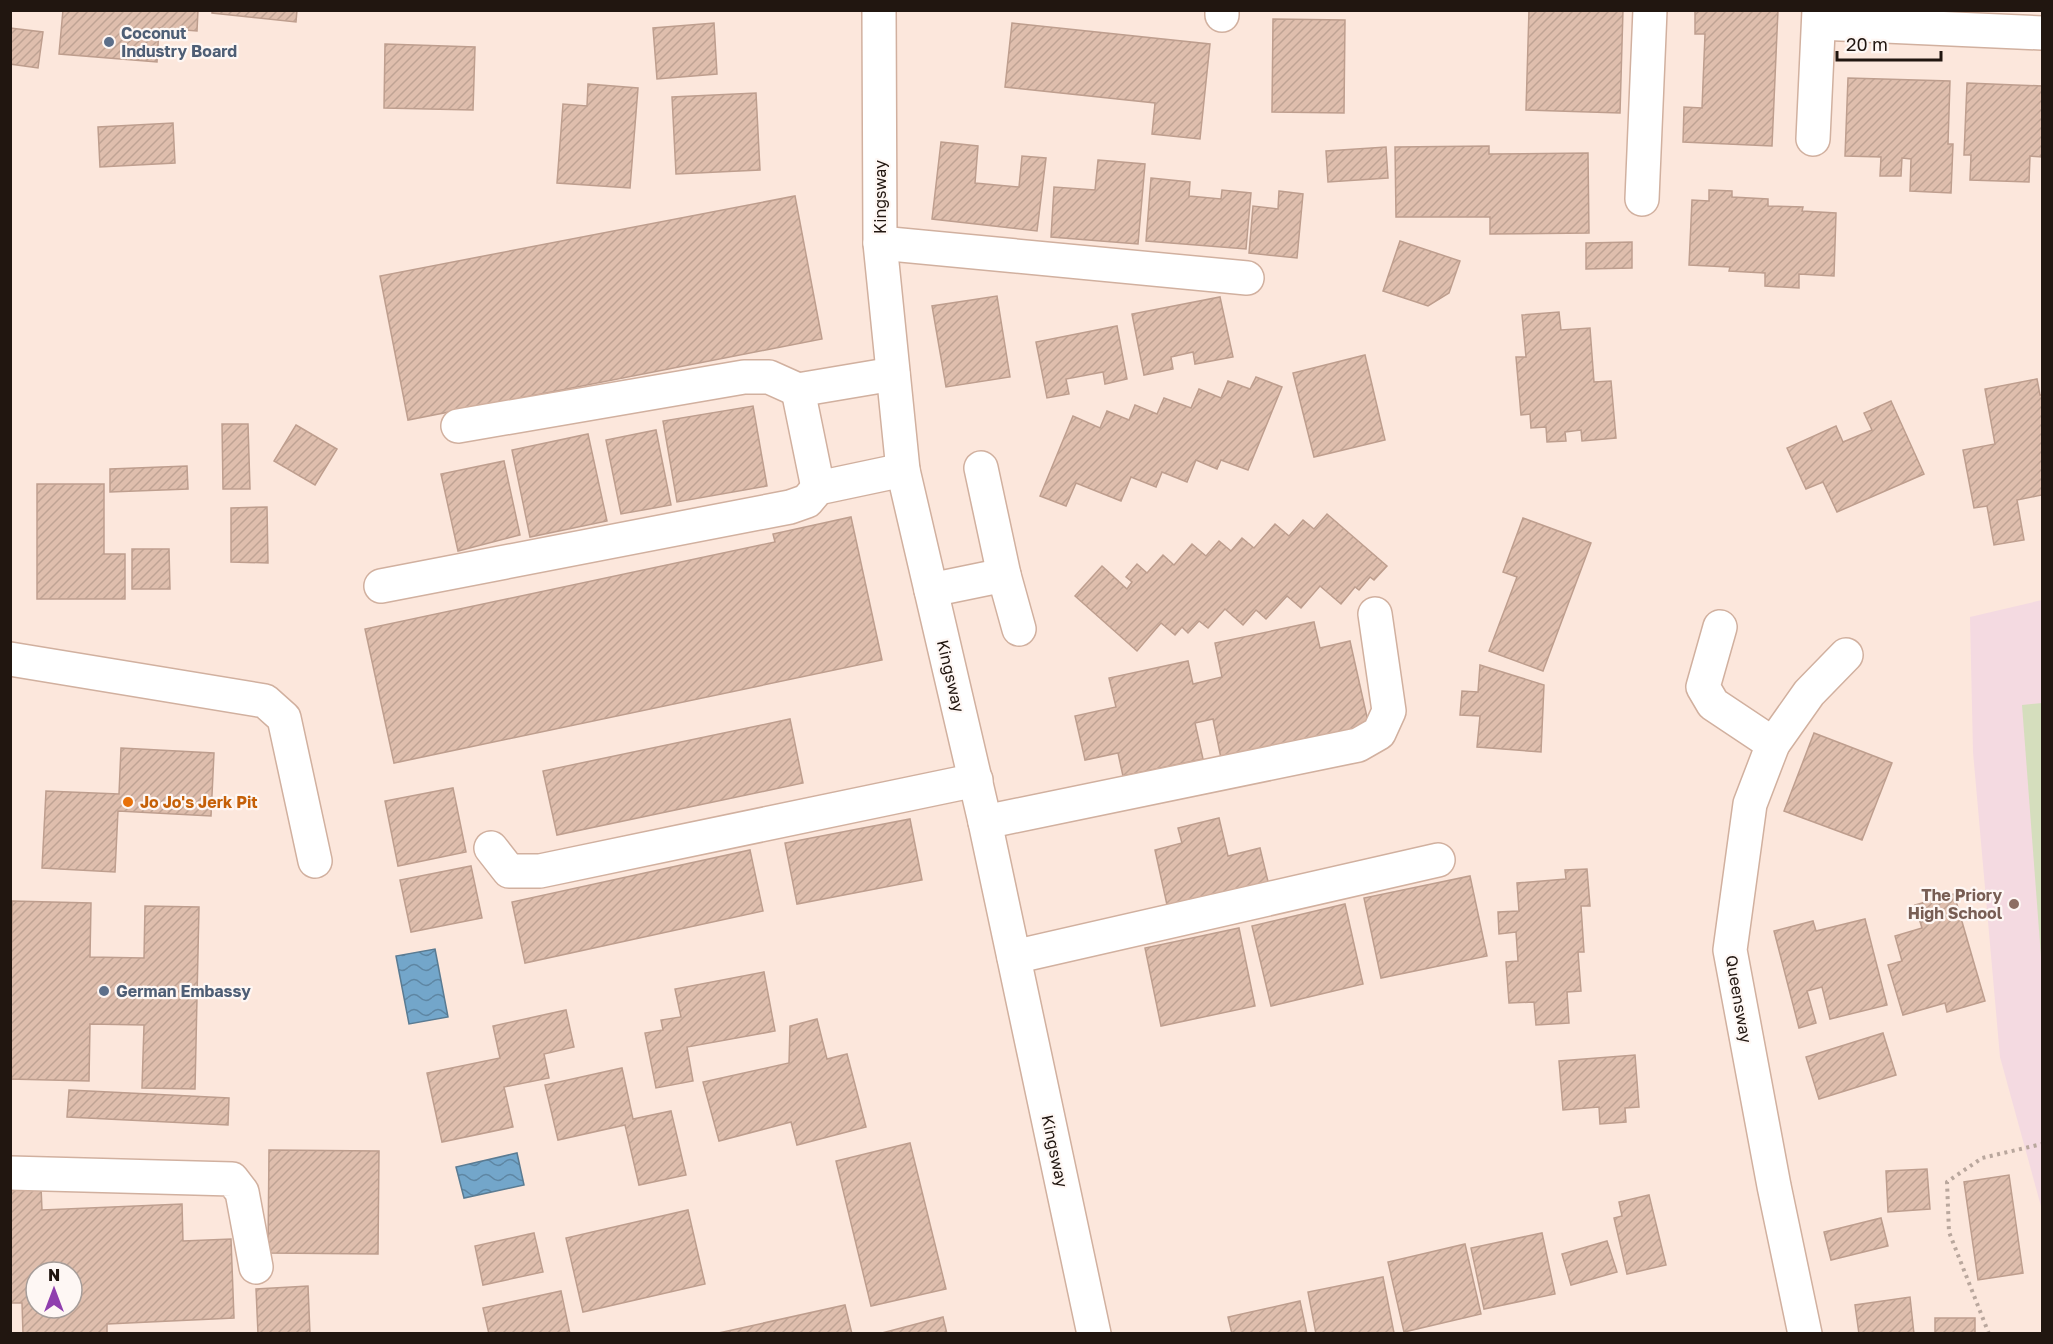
<svg xmlns="http://www.w3.org/2000/svg" width="2053" height="1344" font-family="'Golos Text',sans-serif">
  <defs>
    <pattern id="water-waves" width="16" height="10" patternUnits="userSpaceOnUse" patternTransform="scale(1.5)"><rect width="16" height="10" fill="#73a6ca"/><path d="M0 5q4-4 8 0t8 0" fill="none" stroke="#5e86a3"/></pattern>
    <pattern id="building-hatch" width="6" height="6" patternUnits="userSpaceOnUse" patternTransform="scale(1.5)"><rect width="6" height="6" fill="#dfbead"/><path d="M-1 1l2-2M0 6l6-6M5 7l2-2" fill="none" stroke="#bfa394"/></pattern>
  </defs>
  <rect width="100%" height="100%" fill="#fce7dc"/>
  <!-- education -->
  <polygon fill="#f4dae1" points="2042,600 2042,1210 2000,1057 1973,752 1970,617"/>
  <!-- pitch -->
  <polygon fill="#d5debd" points="2042,703 2042,970 2022,705"/>
  <!-- water -->
  <g fill="url(#water-waves)" stroke="#5a7b92" stroke-width="1.5">
    <polygon points="435,949 448,1017 409,1024 396,956"/>
    <polygon points="517,1153 524,1185 464,1198 456,1167"/>
  </g>
  <!-- building -->
  <g fill="url(#building-hatch)" stroke="#be9e8e" stroke-width="1.5" fill-rule="evenodd">
    <polygon points="63,10 198,10 197,31 159,28 157,62 59,54"/>
    <polygon points="212,10 297,10 296,22 212,13"/>
    <polygon points="1529,10 1623,10 1620,113 1526,110"/>
    <polygon points="1695,10 1778,10 1772,146 1683,142 1684,107 1702,108 1705,34 1695,34"/>
    <polygon points="1273,19 1345,20 1344,113 1272,112"/>
    <polygon points="714,23 717,74 657,79 653,28"/>
    <polygon points="1012,23 1210,44 1200,139 1152,134 1155,103 1005,87"/>
    <polygon points="10,28 43,32 38,68 10,64"/>
    <polygon points="385,44 475,47 473,110 384,108"/>
    <polygon points="1848,78 1950,81 1948,144 1953,144 1951,193 1910,191 1911,159 1902,158 1901,176 1880,176 1881,157 1845,156"/>
    <polygon points="1967,83 2042,86 2042,157 2030,156 2029,182 1970,180 1971,155 1964,155"/>
    <polygon points="588,84 638,88 630,188 557,183 563,104 587,106"/>
    <polygon points="756,93 760,170 676,174 672,97"/>
    <polygon points="173,123 175,163 100,167 98,127"/>
    <polygon points="941,142 978,146 975,183 1019,187 1022,156 1046,158 1037,231 932,219"/>
    <polygon points="1489,146 1489,154 1588,153 1589,233 1490,234 1490,217 1396,217 1395,147"/>
    <polygon points="1386,147 1388,178 1328,182 1326,151"/>
    <polygon points="1098,160 1145,164 1138,244 1051,237 1054,187 1095,190"/>
    <polygon points="1151,178 1190,182 1189,196 1221,199 1222,190 1251,193 1246,249 1146,241"/>
    <polygon points="1709,190 1732,191 1732,197 1768,199 1768,206 1803,207 1802,211 1836,213 1834,276 1799,274 1799,288 1765,286 1765,273 1729,271 1730,267 1689,265 1692,200 1709,201"/>
    <polygon points="1279,191 1303,194 1297,258 1249,253 1253,206 1278,209"/>
    <polygon points="795,196 822,339 408,420 380,276"/>
    <polygon points="1400,241 1460,261 1449,293 1428,306 1383,291"/>
    <polygon points="1632,242 1632,268 1586,269 1586,243"/>
    <polygon points="997,296 1010,377 946,387 932,306"/>
    <polygon points="1220,297 1233,357 1195,364 1193,352 1171,357 1173,369 1144,375 1132,314"/>
    <polygon points="1559,312 1561,330 1590,328 1594,382 1611,381 1616,438 1582,441 1581,430 1565,432 1566,441 1547,442 1546,427 1531,428 1530,414 1521,415 1516,357 1526,357 1522,315"/>
    <polygon points="1117,326 1127,379 1105,384 1103,372 1066,379 1069,394 1047,398 1036,342"/>
    <polygon points="1365,355 1385,440 1314,457 1293,373"/>
    <polygon points="1256,377 1282,387 1248,470 1221,460 1217,469 1196,460 1187,482 1162,472 1156,487 1131,477 1121,501 1076,483 1066,506 1040,496 1073,416 1100,428 1107,411 1129,420 1135,405 1157,414 1164,398 1191,408 1199,389 1221,398 1228,381 1250,389"/>
    <polygon points="2037,379 2040,395 2042,395 2042,495 2017,500 2024,540 1994,545 1987,506 1974,508 1963,450 1995,444 1985,389"/>
    <polygon points="1891,401 1924,474 1837,512 1823,482 1806,489 1787,448 1836,426 1843,442 1872,430 1864,413"/>
    <polygon points="753,406 767,486 677,502 663,421"/>
    <polygon points="222,424 248,424 250,489 223,489"/>
    <polygon points="296,425 337,449 315,485 274,461"/>
    <polygon points="656,430 671,505 621,514 606,440"/>
    <polygon points="588,434 607,521 530,537 512,450"/>
    <polygon points="504,461 520,535 458,551 441,474"/>
    <polygon points="187,466 188,489 110,492 110,469"/>
    <polygon points="37,484 104,484 104,554 125,554 125,599 37,599"/>
    <polygon points="267,507 268,563 231,562 231,508"/>
    <polygon points="1327,514 1387,566 1374,580 1370,577 1359,590 1355,587 1341,604 1320,586 1301,608 1287,596 1266,619 1256,610 1243,625 1225,609 1208,628 1199,621 1188,633 1182,627 1175,635 1161,623 1137,651 1075,596 1102,566 1127,589 1132,582 1126,577 1137,564 1147,573 1163,555 1174,565 1192,544 1206,556 1219,541 1231,551 1242,538 1254,548 1275,524 1289,536 1303,520 1314,529"/>
    <polygon points="851,517 882,660 394,763 365,629 775,542 773,534"/>
    <polygon points="1523,518 1591,543 1543,671 1489,651 1517,577 1503,572"/>
    <polygon points="132,549 169,549 170,589 132,589"/>
    <polygon points="1314,622 1320,648 1350,641 1369,726 1221,758 1213,719 1195,723 1203,759 1123,776 1118,753 1085,760 1075,716 1116,707 1109,678 1188,661 1193,684 1222,677 1215,643"/>
    <polygon points="1480,665 1544,685 1541,752 1477,747 1480,716 1460,715 1462,691 1478,692"/>
    <polygon points="790,719 803,783 557,835 543,771"/>
    <polygon points="1814,733 1892,763 1862,840 1784,811"/>
    <polygon points="121,748 214,753 211,816 118,811 115,872 42,868 46,791 119,794"/>
    <polygon points="453,788 466,852 398,866 385,801"/>
    <polygon points="1219,818 1228,856 1260,848 1270,890 1169,914 1155,850 1182,843 1178,828"/>
    <polygon points="910,819 922,880 797,904 785,843"/>
    <polygon points="750,850 763,911 525,963 512,902"/>
    <polygon points="471,866 482,918 411,932 400,880"/>
    <polygon points="1587,869 1590,906 1581,906 1584,952 1578,952 1581,991 1567,992 1569,1023 1536,1025 1534,1002 1509,1003 1506,962 1518,961 1516,932 1499,934 1498,912 1519,911 1517,883 1566,879 1565,870"/>
    <polygon points="1470,876 1487,956 1381,978 1364,898"/>
    <polygon points="1954,894 1985,1001 1947,1012 1945,1003 1903,1015 1888,965 1902,961 1895,936 1922,928 1915,905"/>
    <polygon points="12,901 91,903 90,957 144,958 145,906 199,907 195,1089 142,1088 144,1025 90,1024 89,1081 10,1079"/>
    <polygon points="1345,904 1363,984 1271,1006 1252,926"/>
    <polygon points="1865,919 1887,1005 1830,1019 1822,987 1807,991 1816,1023 1799,1028 1774,931 1813,921 1816,931"/>
    <polygon points="1239,928 1255,1006 1161,1026 1145,948"/>
    <polygon points="764,972 775,1031 687,1047 693,1081 656,1088 645,1033 663,1030 661,1020 681,1017 675,989"/>
    <polygon points="566,1010 574,1047 544,1054 549,1078 504,1087 513,1127 442,1142 427,1073 500,1058 493,1026"/>
    <polygon points="817,1019 827,1059 847,1054 866,1127 797,1145 791,1122 719,1141 703,1082 789,1063 790,1026"/>
    <polygon points="1883,1033 1896,1075 1819,1099 1806,1057"/>
    <polygon points="1635,1055 1639,1107 1625,1108 1626,1122 1600,1124 1599,1107 1563,1110 1559,1061"/>
    <polygon points="622,1068 633,1119 671,1111 686,1175 639,1185 625,1125 558,1140 545,1085"/>
    <polygon points="69,1090 229,1098 228,1125 67,1117"/>
    <polygon points="910,1143 946,1289 871,1306 836,1161"/>
    <polygon points="269,1150 379,1151 378,1254 268,1253"/>
    <polygon points="1927,1169 1930,1209 1888,1212 1886,1171"/>
    <polygon points="2009,1175 2023,1273 1978,1280 1964,1182"/>
    <path d="M 41,1187 L 42,1210 L 182,1204 L 183,1241 L 231,1239 L 234,1318 L 107,1324 L 107,1334 L 23,1334 L 22,1303 L 10,1303 L 10,1189 ZM 36,1272 L 72,1272 L 72,1308 L 36,1308 Z"/>
    <polygon points="1649,1195 1666,1265 1627,1274 1614,1218 1622,1216 1619,1202"/>
    <polygon points="688,1210 705,1284 583,1312 566,1238"/>
    <polygon points="1881,1218 1888,1246 1831,1260 1824,1232"/>
    <polygon points="534,1233 543,1272 483,1285 475,1246"/>
    <polygon points="1542,1233 1555,1294 1484,1309 1471,1248"/>
    <polygon points="1607,1241 1617,1272 1571,1285 1562,1254"/>
    <polygon points="1465,1244 1481,1314 1404,1332 1388,1262"/>
    <polygon points="1383,1277 1394,1333 1316,1334 1308,1292"/>
    <polygon points="308,1286 310,1334 258,1334 256,1289"/>
    <polygon points="561,1291 570,1334 489,1334 483,1308"/>
    <polygon points="1910,1297 1914,1334 1859,1334 1855,1305"/>
    <polygon points="1300,1301 1307,1334 1232,1334 1228,1317"/>
    <polygon points="845,1305 852,1334 714,1334"/>
    <polygon points="943,1317 947,1334 882,1333"/>
    <rect x="1935" y="1318" width="40" height="16"/>
  </g>
  <g fill="none" stroke-linecap="round" stroke-linejoin="round">
    <!-- minor casing -->
    <g stroke="#d1b09f" stroke-width="36">
      <g id="minor">
        <polyline points="879,10 880,243 903,470 985,822 1094,1334"/>
        <polyline points="1222,15 1222,10"/>
        <polyline points="1819,23 2042,33"/>
        <polyline points="1813,139 1819,10"/>
        <polyline points="1642,199 1650,10"/>
        <polyline points="880,243 1247,278"/>
        <polyline points="798,390 818,488"/>
        <polyline points="458,426 744,377 769,377 798,390 893,374"/>
        <polyline points="981,468 1004,575"/>
        <polyline points="381,586 790,507 807,501 818,488 903,470"/>
        <polyline points="931,590 1004,575 1019,629"/>
        <polyline points="1720,627 1703,687 1713,704 1773,744"/>
        <polyline points="10,659 265,701 284,718 315,861"/>
        <polyline points="985,822 1358,745 1379,733 1389,711 1375,614"/>
        <polyline points="491,848 509,871 540,871 976,780"/>
        <polyline points="1014,957 1438,860"/>
        <polyline points="10,1173 232,1179 242,1192 256,1267"/>
        <polyline points="1805,1334 1774,1186 1730,950 1750,804 1773,744 1809,693 1846,655"/>
      </g>
    </g>
    <!-- path -->
    <polyline stroke="#b9a79d" stroke-width="4" stroke-dasharray="3 4.5" stroke-linecap="butt" points="1989,1334 1949,1232 1947,1182 1982,1158 2042,1144"/>
    <!-- minor -->
    <use href="#minor" stroke="#fff" stroke-width="33"/>
  </g>
  <!-- markers -->
  <g fill="#5c6f8a" stroke="#fef7f4" stroke-width="2">
    <circle cx="109" cy="42" r="6"/>
    <circle cx="104" cy="991" r="6"/>
  </g>
  <circle fill="#e8710a" stroke="#fef7f4" stroke-width="2" cx="128" cy="802" r="6"/>
  <circle fill="#8d6e63" stroke="#fef7f4" stroke-width="2" cx="2014" cy="904" r="6"/>
  <g text-anchor="middle" dominant-baseline="central" stroke-width="4.5" stroke-linejoin="round" paint-order="stroke">
    <!-- service labels -->
    <g font-size="16" font-weight="bold" fill="#4e5e75" stroke="#fef7f4" text-anchor="start">
      <text x="121" y="33">Coconut<tspan x="121" dy="18">Industry Board</tspan></text>
      <text x="116" y="991">German Embassy</text>
    </g>
    <!-- street labels -->
    <g font-size="16" fill="#211610" stroke="#fef7f4">
      <text transform="translate(880 197) rotate(-90)">Kingsway</text>
      <text transform="translate(951 676) rotate(77)">Kingsway</text>
      <text transform="translate(1739 999) rotate(80)">Queensway</text>
      <text transform="translate(1055 1151) rotate(78)">Kingsway</text>
    </g>
    <!-- food labels -->
    <g font-size="16" font-weight="bold" fill="#c56008" stroke="#fef7f4" text-anchor="start">
      <text x="140" y="802">Jo Jo's Jerk Pit</text>
    </g>
    <!-- education labels -->
    <g font-size="16" font-weight="bold" fill="#785e54" stroke="#fef7f4" text-anchor="end">
      <text x="2002" y="895">The Priory<tspan x="2002" dy="18">High School</tspan></text>
    </g>
  </g>
  <!-- border -->
  <rect width="2053" height="1344" fill="none" stroke="#211610" stroke-width="24"/>
  <!-- north arrow -->
  <g transform="translate(54 1290)"><circle r="28" fill="#fef7f4" stroke="#a69d99" stroke-width="1.5"/>
  <path d="M0-4.5L10 22L0 15L-10 22Z" fill="#903fae"/>
  <text y="-9" font-size="16" font-weight="bold" text-anchor="middle" fill="#211610">N</text>
  </g>
  <!-- scale -->
  <path d="M1837 51v9h104v-9" fill="none" stroke="#211610" stroke-width="3"/>
  <text x="1846" y="51" font-size="18" fill="#211610" stroke="#fef7f4" stroke-width="4.5" paint-order="stroke">20 m</text>
</svg>
